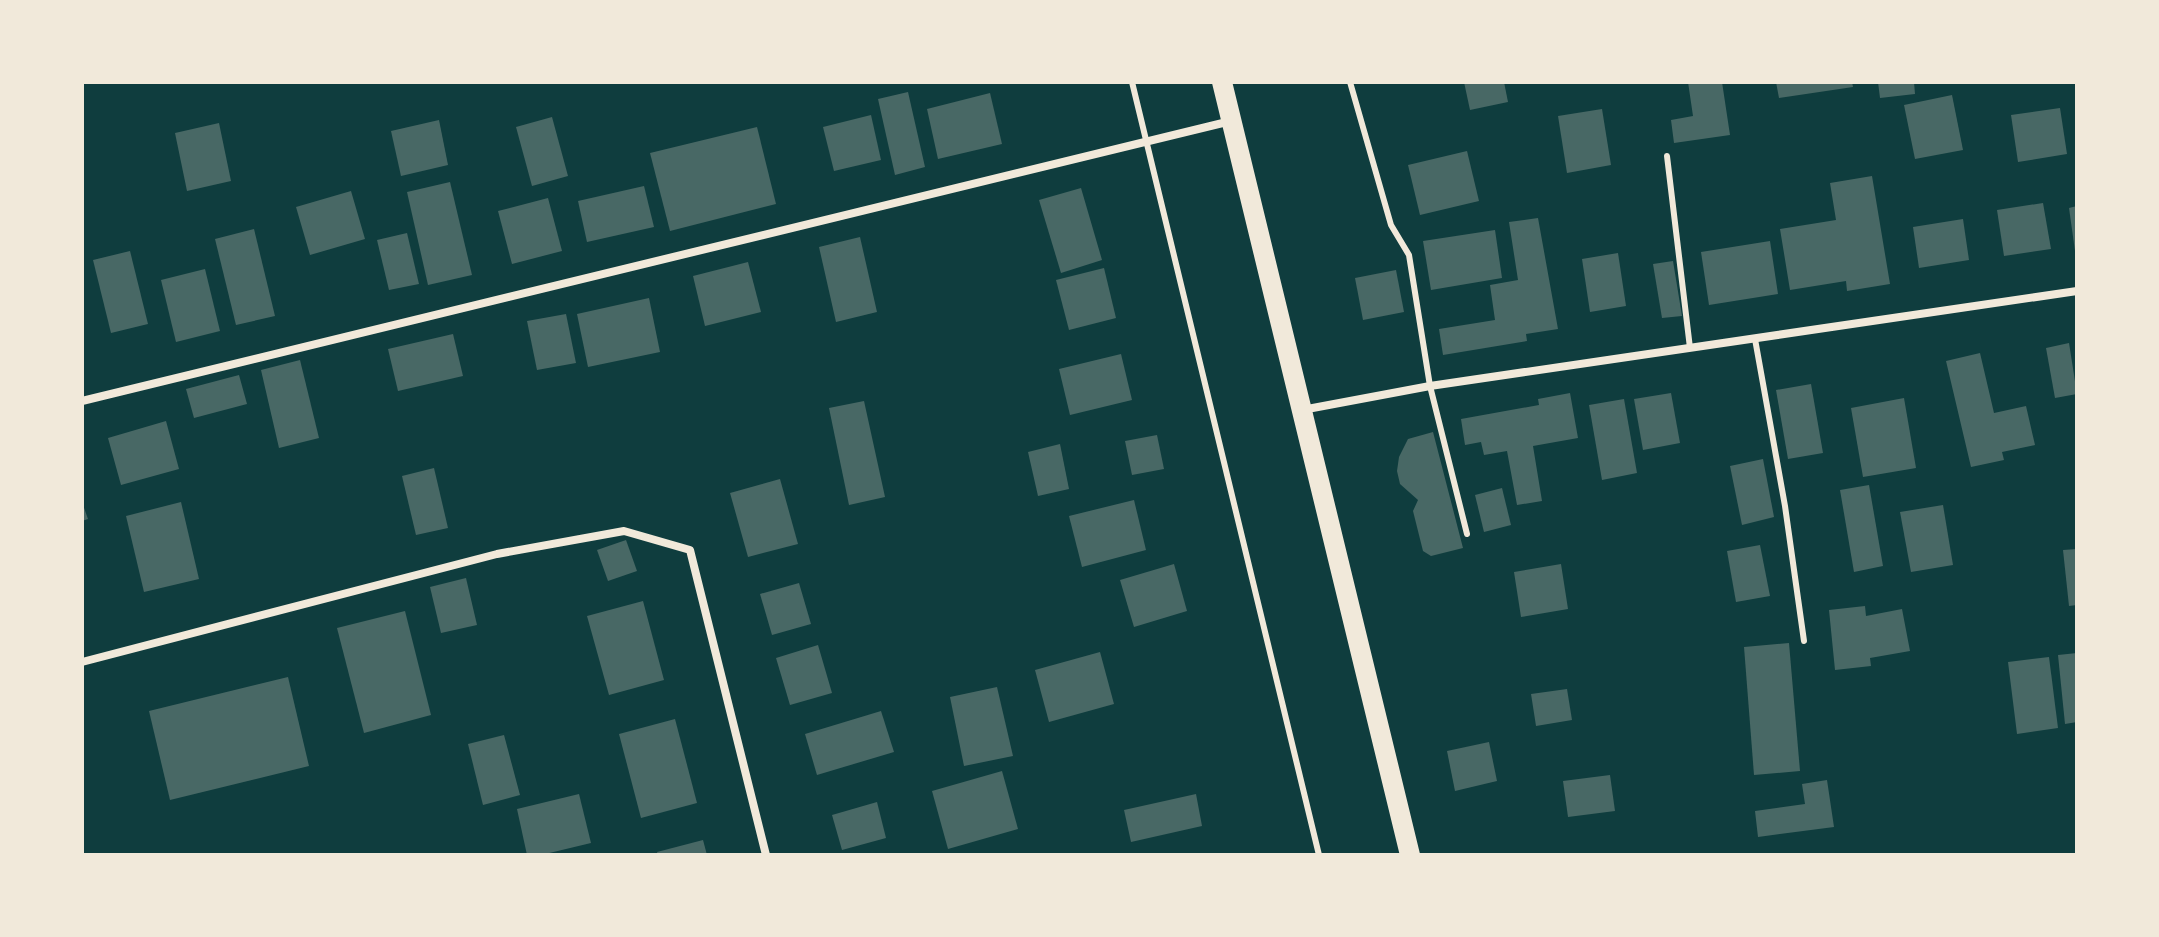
<svg xmlns="http://www.w3.org/2000/svg" width="2159" height="937" font-family="'Golos Text',sans-serif">
  <rect width="100%" height="100%" fill="#0f3d3e"/>
  <!-- building -->
  <g fill="#486865">
    <polygon points="1464,82 1504,82 1508,102 1470,110"/>
    <polygon points="1688,82 1722,82 1730,135 1674,143 1671,120 1693,116"/>
    <polygon points="1776,82 1852,82 1853,87 1779,98"/>
    <polygon points="1878,82 1914,82 1915,94 1880,98"/>
    <polygon points="908,92 925,167 895,175 878,99"/>
    <polygon points="990,93 1002,144 938,159 927,109"/>
    <polygon points="1952,95 1963,150 1915,159 1904,105"/>
    <polygon points="2060,108 2067,154 2018,162 2011,115"/>
    <polygon points="1602,109 1611,165 1567,173 1558,116"/>
    <polygon points="871,115 881,160 834,171 823,127"/>
    <polygon points="552,117 568,176 532,186 516,127"/>
    <polygon points="439,120 448,165 401,176 391,131"/>
    <polygon points="219,123 231,181 187,191 175,133"/>
    <polygon points="757,127 776,204 670,231 650,153"/>
    <polygon points="1467,151 1479,201 1420,215 1408,165"/>
    <polygon points="1872,176 1890,284 1847,291 1846,281 1790,290 1780,229 1836,220 1830,183"/>
    <polygon points="450,182 472,275 428,285 407,192"/>
    <polygon points="644,186 654,227 587,242 578,201"/>
    <polygon points="1081,188 1102,260 1061,273 1039,200"/>
    <polygon points="351,191 365,239 310,255 296,207"/>
    <polygon points="548,198 562,251 512,264 498,211"/>
    <polygon points="2043,203 2051,249 2004,256 1997,210"/>
    <polygon points="2077,206 2077,251 2075,251 2069,208"/>
    <polygon points="1538,218 1558,329 1526,334 1527,341 1443,355 1439,329 1495,320 1490,285 1518,280 1509,222"/>
    <polygon points="1963,219 1969,260 1919,268 1913,227"/>
    <polygon points="254,229 275,316 236,325 215,239"/>
    <polygon points="1495,230 1502,278 1431,290 1423,241"/>
    <polygon points="407,233 419,284 389,290 377,240"/>
    <polygon points="860,237 877,312 836,322 819,247"/>
    <polygon points="1770,241 1778,294 1709,305 1701,252"/>
    <polygon points="130,251 148,324 111,333 93,260"/>
    <polygon points="1618,253 1626,306 1590,312 1582,259"/>
    <polygon points="1673,261 1682,316 1662,318 1653,264"/>
    <polygon points="748,262 761,312 705,326 693,276"/>
    <polygon points="1104,268 1116,318 1069,330 1056,280"/>
    <polygon points="205,269 220,331 176,342 161,280"/>
    <polygon points="1396,270 1404,312 1363,320 1355,278"/>
    <polygon points="649,298 660,352 588,367 577,314"/>
    <polygon points="566,314 576,363 537,370 527,321"/>
    <polygon points="453,334 463,376 398,391 388,349"/>
    <polygon points="2069,343 2077,394 2055,398 2046,348"/>
    <polygon points="1980,353 1994,413 2026,406 2035,445 2002,452 2004,460 1971,467 1946,361"/>
    <polygon points="1121,354 1132,400 1070,415 1059,369"/>
    <polygon points="300,360 319,438 279,448 261,370"/>
    <polygon points="239,375 247,404 194,418 186,389"/>
    <polygon points="1811,384 1823,453 1788,459 1776,390"/>
    <polygon points="1570,393 1578,438 1533,446 1542,501 1517,505 1507,451 1484,455 1481,442 1465,445 1461,419 1539,405 1538,399"/>
    <polygon points="1671,393 1680,443 1643,450 1634,399"/>
    <polygon points="1904,398 1916,468 1863,477 1851,408"/>
    <polygon points="1624,399 1637,473 1602,480 1589,405"/>
    <polygon points="864,401 885,497 849,505 829,408"/>
    <polygon points="166,421 179,469 121,485 108,438"/>
    <polygon points="1433,432 1463,548 1431,556 1423,551 1413,511 1418,500 1400,484 1397,471 1399,457 1408,439"/>
    <polygon points="1157,435 1164,469 1132,475 1125,441"/>
    <polygon points="1060,444 1069,489 1038,496 1028,452"/>
    <polygon points="1763,459 1774,517 1742,525 1730,466"/>
    <polygon points="434,468 448,528 416,535 402,476"/>
    <polygon points="780,479 798,544 748,557 730,493"/>
    <polygon points="1869,485 1883,566 1854,572 1840,490"/>
    <polygon points="1502,488 1511,525 1484,532 1475,495"/>
    <polygon points="1134,500 1146,550 1082,567 1069,516"/>
    <polygon points="82,502 88,519 82,521"/>
    <polygon points="181,502 199,579 144,592 126,516"/>
    <polygon points="1943,505 1953,565 1911,572 1900,512"/>
    <polygon points="626,540 637,571 608,581 597,550"/>
    <polygon points="1760,545 1770,596 1736,602 1727,551"/>
    <polygon points="2077,549 2077,605 2069,606 2063,550"/>
    <polygon points="1174,564 1187,611 1134,627 1120,580"/>
    <polygon points="1561,564 1568,609 1521,617 1514,572"/>
    <polygon points="466,578 477,625 441,633 430,587"/>
    <polygon points="799,583 811,624 772,635 760,594"/>
    <polygon points="643,601 664,680 609,695 587,616"/>
    <polygon points="1865,606 1866,616 1902,609 1910,651 1870,658 1871,666 1835,670 1829,610"/>
    <polygon points="405,611 431,715 364,733 337,628"/>
    <polygon points="1789,643 1800,771 1754,775 1744,647"/>
    <polygon points="818,645 832,693 790,705 776,658"/>
    <polygon points="1100,652 1114,704 1049,722 1035,670"/>
    <polygon points="2077,653 2077,722 2065,724 2058,655"/>
    <polygon points="2049,657 2058,728 2017,734 2008,662"/>
    <polygon points="288,677 309,766 170,800 149,711"/>
    <polygon points="997,687 1013,756 964,766 950,697"/>
    <polygon points="1567,689 1572,720 1536,726 1531,694"/>
    <polygon points="881,711 894,752 817,775 805,734"/>
    <polygon points="675,719 697,803 641,818 619,734"/>
    <polygon points="504,735 520,795 483,805 468,744"/>
    <polygon points="1489,742 1497,781 1455,791 1447,751"/>
    <polygon points="1002,771 1018,829 948,849 932,791"/>
    <polygon points="1610,775 1615,811 1568,817 1563,781"/>
    <polygon points="1827,780 1834,827 1758,837 1755,811 1805,804 1802,784"/>
    <polygon points="579,794 591,843 541,855 527,855 517,809"/>
    <polygon points="1196,794 1202,826 1131,842 1124,810"/>
    <polygon points="877,802 886,838 842,850 832,815"/>
    <polygon points="703,840 707,855 658,855 657,852"/>
  </g>
  <g fill="none" stroke-linecap="round" stroke-linejoin="round">
    <!-- service -->
    <g stroke="#f1e9da" stroke-width="6">
      <polyline points="1132,82 1319,855"/>
      <polyline points="1350,82 1391,225 1409,255 1430,386 1467,534"/>
      <polyline points="1667,156 1690,348"/>
      <polyline points="1755,339 1785,506 1804,641"/>
    </g>
    <!-- minor -->
    <g stroke="#f1e9da" stroke-width="8">
      <polyline points="82,401 1231,121"/>
      <polyline points="1302,410 1430,386 2077,291"/>
      <polyline points="82,662 497,554 624,531 690,550 766,855"/>
    </g>
    <!-- primary -->
    <polyline stroke="#f1e9da" stroke-width="20" points="1222,82 1410,855"/>
  </g>
  <!-- border -->
  <rect width="2159" height="937" fill="none" stroke="#f1e9da" stroke-width="168"/>
</svg>
